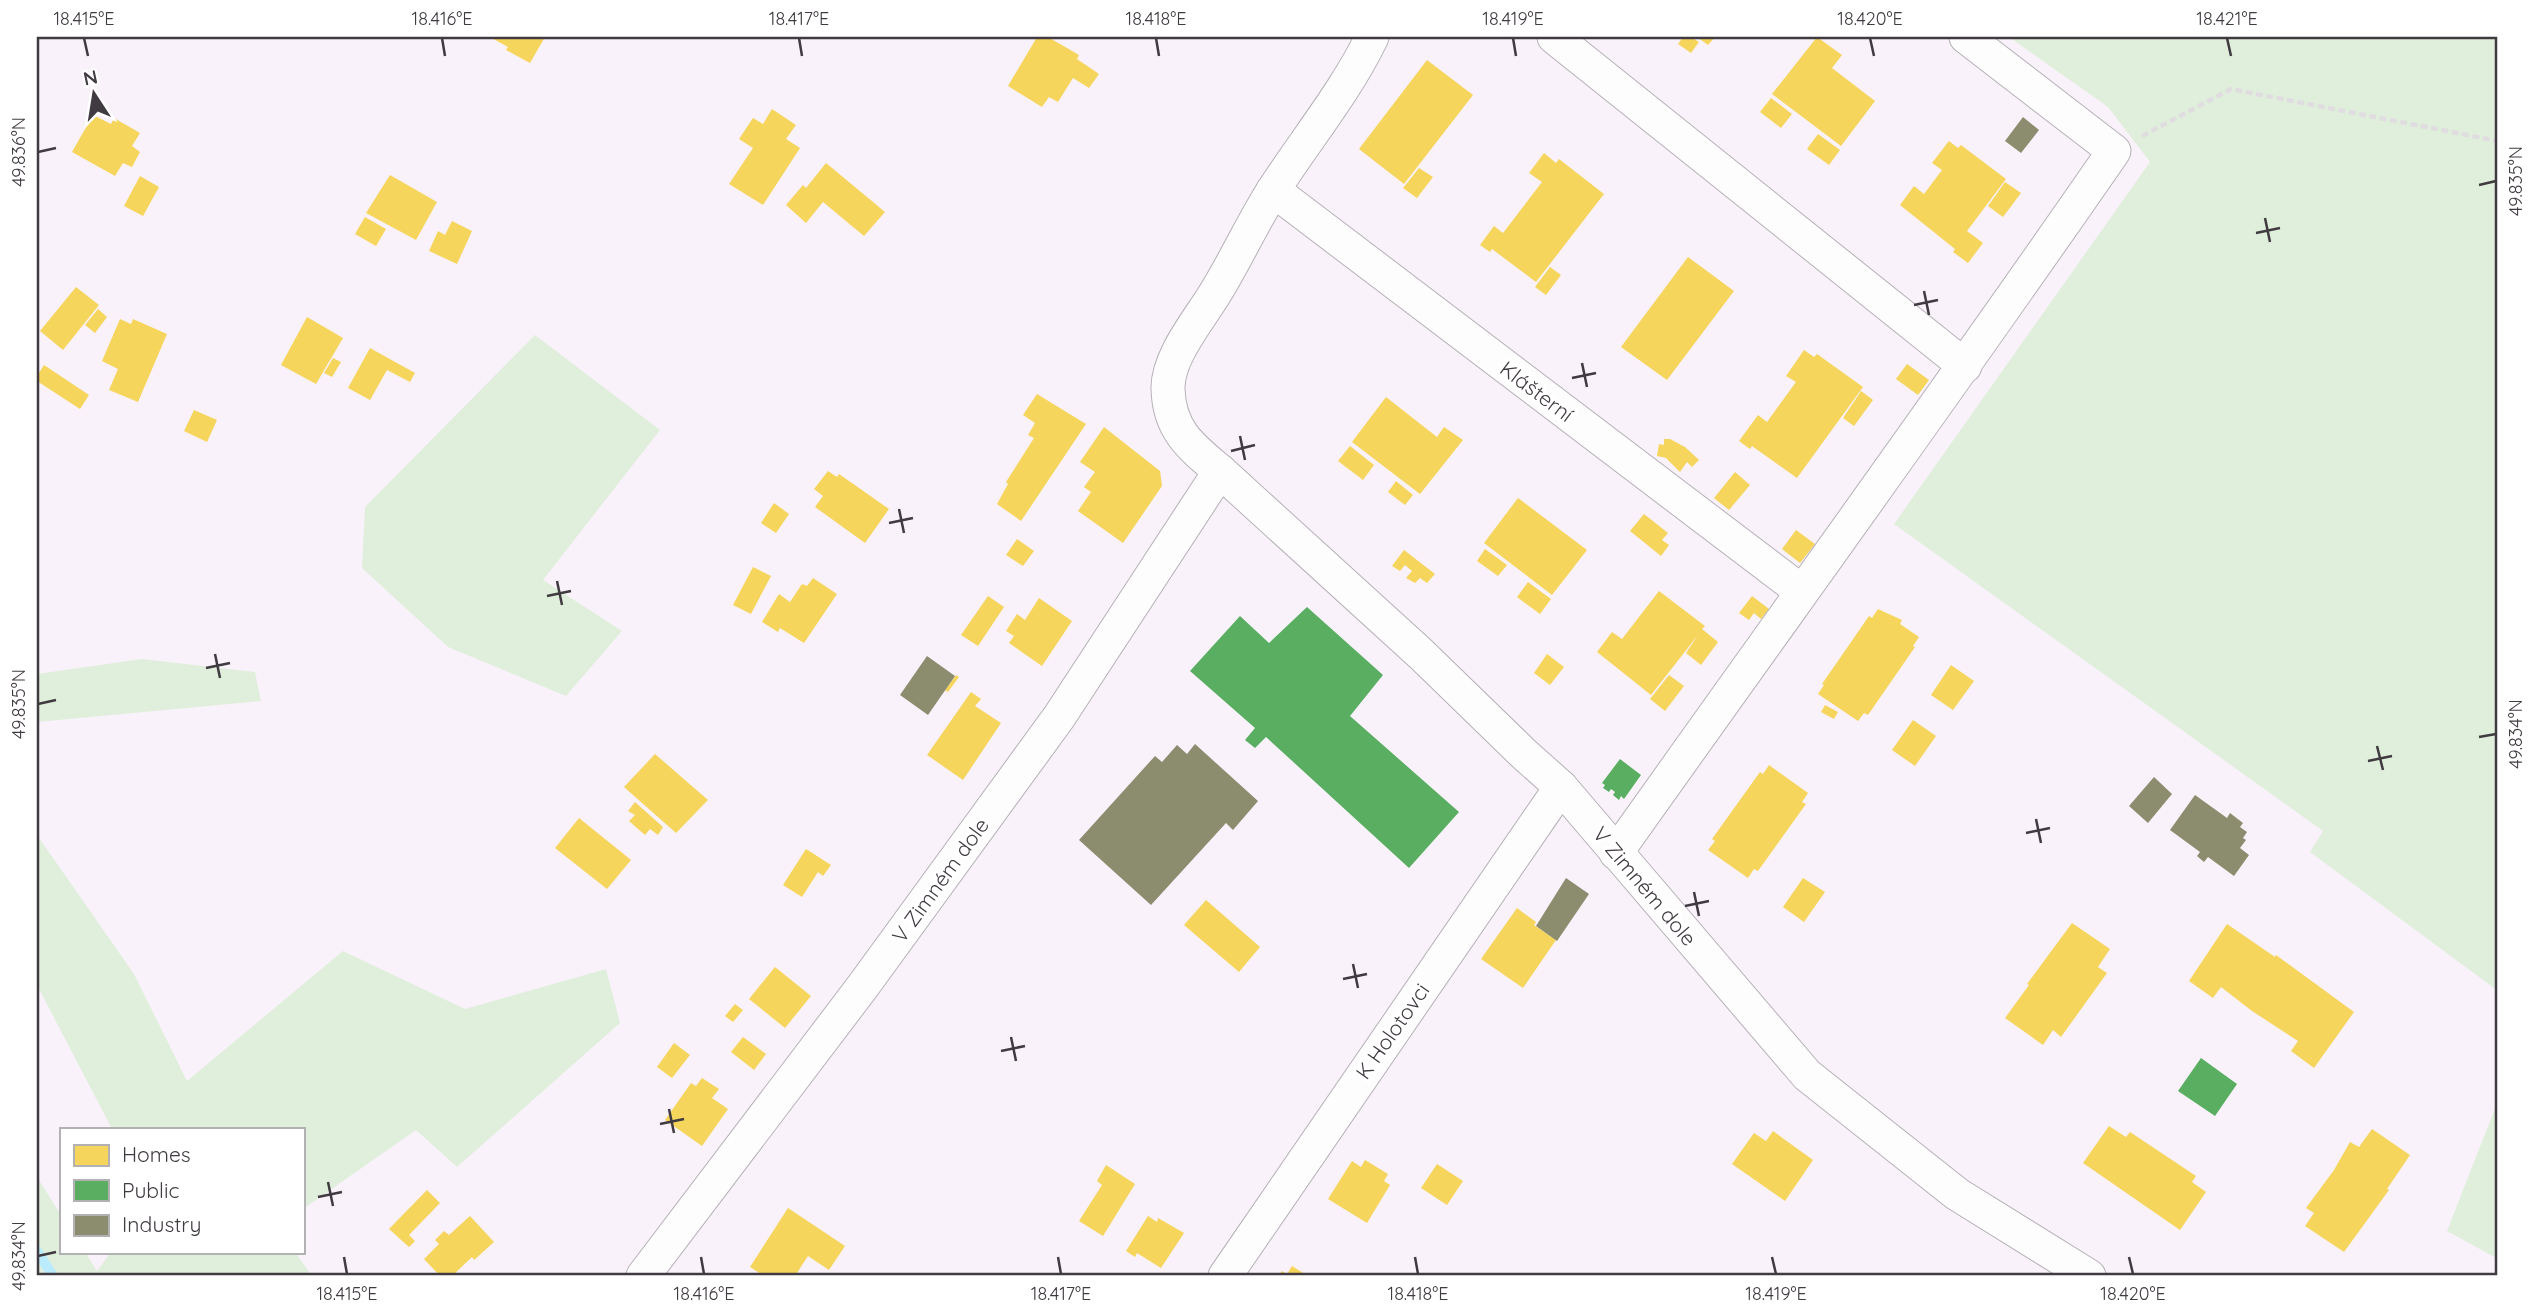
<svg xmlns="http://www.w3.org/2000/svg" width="2535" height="1313" font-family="Quicksand,sans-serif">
  <rect width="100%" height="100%" fill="#f9f2fa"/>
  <!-- green -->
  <g fill="#e0efdb">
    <polygon points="2009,37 2498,37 2498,991 2310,852 2323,831 1894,524 2150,162 2108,107"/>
    <polygon points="535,335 660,430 543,580 622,631 566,696 448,647 362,568 365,507"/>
    <polygon points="142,659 255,672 261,701 37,722 37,674"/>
    <polygon points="37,835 134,974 187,1081 343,951 465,1009 606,969 620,1023 457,1167 416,1130 303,1209 303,1129 112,1129 37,985"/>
    <polygon points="2498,1101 2498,1259 2447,1231"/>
    <polygon points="37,1177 61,1215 61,1252 85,1252 97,1271 111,1252 295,1252 312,1276 37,1276"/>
  </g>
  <!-- homes -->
  <g fill="#f6d55c">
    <polygon points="490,37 545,37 530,63 506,50 508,47"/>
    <polygon points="1037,37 1048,37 1079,55 1077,59 1099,74 1089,88 1073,78 1058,102 1049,97 1042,107 1008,86"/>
    <polygon points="1683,37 1691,37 1699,42 1691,53 1678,44"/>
    <polygon points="1697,37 1715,37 1708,45"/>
    <polygon points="1817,37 1842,55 1832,68 1875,101 1841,146 1772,94"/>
    <polygon points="1427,60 1473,95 1404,184 1359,149"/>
    <polygon points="1771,98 1792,114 1781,128 1760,112"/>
    <polygon points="772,109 796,125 786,139 800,148 763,205 729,184 753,148 739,139 753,118 763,124"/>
    <polygon points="93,115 111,124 114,118 140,133 132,146 140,152 132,167 123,163 115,176 72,152"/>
    <polygon points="1818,134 1840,150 1829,165 1807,149"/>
    <polygon points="1949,141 1958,148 1961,145 2006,179 1967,231 1983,243 1968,263 1953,252 1955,249 1900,205 1914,186 1924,194 1942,170 1932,163"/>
    <polygon points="1544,153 1556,163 1559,159 1604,194 1536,282 1492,249 1490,252 1480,245 1494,226 1503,233 1542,182 1529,173"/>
    <polygon points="826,163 885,212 864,236 823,202 806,223 786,205 803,185 806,188"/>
    <polygon points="1419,168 1433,177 1417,198 1403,188"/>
    <polygon points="390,175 437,202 416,240 366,213"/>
    <polygon points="140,176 159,187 143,216 124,206"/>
    <polygon points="2005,182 2021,193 2003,217 1988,206"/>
    <polygon points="365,217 386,229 376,246 355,234"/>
    <polygon points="452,221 472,231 457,264 429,251 438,231 445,235"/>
    <polygon points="1688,257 1734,291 1667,380 1621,347"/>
    <polygon points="1550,267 1561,275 1546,295 1535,287"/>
    <polygon points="76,287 99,305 63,350 40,331"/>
    <polygon points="98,309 107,317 95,333 85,325"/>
    <polygon points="307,317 343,338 316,384 281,365"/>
    <polygon points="120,319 131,324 133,319 167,334 138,402 109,390 118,369 102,361"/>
    <polygon points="370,348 415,373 410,382 387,370 370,400 348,388"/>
    <polygon points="1804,350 1814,357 1817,354 1863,387 1797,478 1752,446 1750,449 1739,441 1758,415 1767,422 1796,382 1786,376"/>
    <polygon points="333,358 341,362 332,377 324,373"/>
    <polygon points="1907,364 1929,380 1918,395 1896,379"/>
    <polygon points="44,365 89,395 80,409 37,381 37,376"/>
    <polygon points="1861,391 1873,400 1854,426 1843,418"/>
    <polygon points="1037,394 1086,424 1021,521 997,504 1008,484 1006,482 1034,438 1028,435 1035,423 1023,415"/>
    <polygon points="1386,397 1437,437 1444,427 1463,440 1420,494 1352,442"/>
    <polygon points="194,410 217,420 207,442 184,431"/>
    <polygon points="1104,427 1160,471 1162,486 1123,543 1078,511 1091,492 1084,487 1095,472 1080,462"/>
    <polygon points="1664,439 1670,439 1685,447 1699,460 1692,467 1687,462 1680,472 1666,458 1657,456 1659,444 1664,445"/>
    <polygon points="1350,446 1374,465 1363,480 1338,461"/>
    <polygon points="828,471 837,477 839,474 889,509 865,543 815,507 823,496 814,489"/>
    <polygon points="1735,472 1750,485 1729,510 1714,498"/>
    <polygon points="1396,481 1413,495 1405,505 1388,492"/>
    <polygon points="1518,498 1587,550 1552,595 1484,543"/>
    <polygon points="774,503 789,514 776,533 761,523"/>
    <polygon points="1644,514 1668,533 1662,540 1669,545 1661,556 1630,531"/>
    <polygon points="1796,530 1815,544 1800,563 1782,549"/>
    <polygon points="1017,539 1034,551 1023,566 1006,555"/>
    <polygon points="1485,549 1507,565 1498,576 1477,561"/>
    <polygon points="1404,550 1435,574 1427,583 1420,578 1415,583 1406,578 1412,571 1405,565 1400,571 1392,566"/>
    <polygon points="753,567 771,576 751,614 733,605"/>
    <polygon points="813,578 837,594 804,643 780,628 778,632 762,622 779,594 790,602 802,584 807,586"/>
    <polygon points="1528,582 1551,599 1540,614 1517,597"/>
    <polygon points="1659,591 1705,626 1702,629 1718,642 1701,665 1686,653 1698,635 1651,695 1597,652 1612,632 1622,639"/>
    <polygon points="988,596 1004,607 978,646 961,635"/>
    <polygon points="1752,596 1769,609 1761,619 1754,613 1749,620 1739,613"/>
    <polygon points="1039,598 1072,621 1042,666 1009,643 1014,636 1006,631 1017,614 1025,620"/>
    <polygon points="1878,609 1902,620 1900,624 1919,637 1913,646 1915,647 1868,715 1864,713 1858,721 1818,694 1824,685 1822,684 1869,616 1872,618"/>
    <polygon points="1547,654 1564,667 1550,685 1534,673"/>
    <polygon points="1951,665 1974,681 1953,710 1931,695"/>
    <polygon points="956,675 959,677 948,692 945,690"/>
    <polygon points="1669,675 1684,686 1665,711 1650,699"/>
    <polygon points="971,692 981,699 975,706 1001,723 963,780 927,755"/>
    <polygon points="1825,705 1838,712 1834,719 1821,712"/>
    <polygon points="1913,720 1936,736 1915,766 1892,750"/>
    <polygon points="655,754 708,800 676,833 624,787"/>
    <polygon points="1769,765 1808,793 1802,802 1806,804 1758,871 1754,869 1748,878 1708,850 1715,841 1712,839 1760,772 1763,774"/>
    <polygon points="635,802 663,827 658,835 650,829 645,835 629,821 635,815 628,811"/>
    <polygon points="579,818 631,860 607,889 555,848"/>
    <polygon points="806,849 831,865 823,876 818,872 802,897 783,885"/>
    <polygon points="1803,878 1825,892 1804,922 1783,907"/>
    <polygon points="1206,900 1260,947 1239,972 1184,925"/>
    <polygon points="1517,908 1536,922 1534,925 1556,940 1523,988 1481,959"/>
    <polygon points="2072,923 2110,949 2098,967 2107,973 2061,1037 2053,1030 2043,1045 2005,1018 2029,985 2027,984"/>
    <polygon points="2227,924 2275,957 2276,955 2354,1012 2314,1068 2291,1051 2298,1041 2252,1011 2221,987 2213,998 2189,981"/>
    <polygon points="775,967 811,996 785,1028 749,999"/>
    <polygon points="735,1004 743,1010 733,1022 725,1016"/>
    <polygon points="743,1037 766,1054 754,1070 731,1052"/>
    <polygon points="674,1043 690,1055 672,1078 657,1067"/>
    <polygon points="702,1078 719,1089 712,1098 728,1109 702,1146 665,1120 691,1083 696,1086"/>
    <polygon points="2109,1126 2126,1137 2130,1132 2196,1176 2192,1182 2206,1192 2180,1230 2083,1163"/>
    <polygon points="2372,1129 2410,1155 2387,1189 2389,1190 2344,1252 2305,1226 2314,1213 2306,1208 2334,1170 2350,1142 2359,1147"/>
    <polygon points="1773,1131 1813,1160 1785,1201 1732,1164 1754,1133 1766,1141"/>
    <polygon points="1365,1160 1388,1174 1384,1181 1390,1185 1367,1223 1328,1199 1352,1161 1361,1167"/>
    <polygon points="1437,1164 1463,1181 1447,1205 1421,1188"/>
    <polygon points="1106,1165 1135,1184 1103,1236 1079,1221 1102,1185 1097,1181"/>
    <polygon points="427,1190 440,1203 409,1235 415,1241 409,1247 389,1229"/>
    <polygon points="788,1208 845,1246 829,1270 808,1256 795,1276 764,1276 750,1267"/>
    <polygon points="470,1216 494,1242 474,1260 472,1257 452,1276 440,1276 424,1259 439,1244 435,1240 444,1231 449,1235"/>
    <polygon points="1148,1216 1157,1222 1158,1218 1184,1233 1161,1268 1137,1253 1135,1257 1126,1251"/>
    <polygon points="1292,1266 1308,1276 1278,1276 1282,1271 1287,1274"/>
  </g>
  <!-- public -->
  <g fill="#5aae61">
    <polygon points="1307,607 1383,675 1350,716 1459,812 1409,868 1266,737 1255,748 1245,740 1255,728 1190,671 1240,616 1269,643"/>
    <polygon points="1620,759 1641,775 1624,799 1621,796 1619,800 1613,795 1615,792 1611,789 1609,792 1603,788 1605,785 1602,783"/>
    <polygon points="2201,1058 2237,1084 2215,1116 2178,1091"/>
  </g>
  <!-- industry -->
  <g fill="#8c8c6e">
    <polygon points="2023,117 2039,130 2021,153 2005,141"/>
    <polygon points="927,656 955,676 928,715 900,695"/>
    <polygon points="1195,744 1258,801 1233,830 1226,823 1151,905 1079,840 1155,756 1162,762 1177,745 1187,754"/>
    <polygon points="2154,777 2172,794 2148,823 2129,806"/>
    <polygon points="2195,795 2227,818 2230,813 2243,823 2240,827 2247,832 2243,838 2246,840 2240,848 2249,855 2234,876 2208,857 2204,862 2197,856 2200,852 2170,830"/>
    <polygon points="1566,878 1589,894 1557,941 1536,926"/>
  </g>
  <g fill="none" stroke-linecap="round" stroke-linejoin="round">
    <!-- stream -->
    <polyline stroke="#baecfd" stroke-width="10" points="37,1251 53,1276"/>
    <!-- minor casing -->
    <g stroke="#b5b0b6" stroke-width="35">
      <g id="minor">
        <path d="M 1372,37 C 1346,91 1307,138 1274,189 C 1252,223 1236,260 1214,295 C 1198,321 1167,358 1168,389 C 1169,430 1191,447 1220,471 L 1421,654 L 1524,754 L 1561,787 L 1807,1075 L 1957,1194 L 2089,1276"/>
        <polyline points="1554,37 1965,366"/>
        <polyline points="1273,190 1801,591"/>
        <path d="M 1616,853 C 1782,619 1951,387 2114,151 L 1966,37"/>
        <polyline points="643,1276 863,986 1059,717 1220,471"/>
        <polyline points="1225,1276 1561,787"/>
      </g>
    </g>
    <!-- path -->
    <polyline stroke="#e0dde0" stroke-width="4.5" stroke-dasharray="7 3.5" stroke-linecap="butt" points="2142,136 2231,89 2498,141"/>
    <!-- minor -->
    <use href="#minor" stroke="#fefdfe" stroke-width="33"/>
  </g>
  <!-- ticks -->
  <path fill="none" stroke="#403b41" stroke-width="2.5" d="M 84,38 L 88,56M 442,38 L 445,56M 799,38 L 802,56M 1156,38 L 1159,56M 1513,38 L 1516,56M 1870,38 L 1874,56M 2227,38 L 2231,56M 38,152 L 56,148M 2479,185 L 2496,181M 2265,218 L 2270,242M 2256,233 L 2280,228M 1924,291 L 1929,315M 1914,305 L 1938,300M 1582,363 L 1587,387M 1572,378 L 1596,373M 1240,436 L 1245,460M 1231,451 L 1255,445M 899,509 L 904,533M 889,523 L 913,518M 557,581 L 562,605M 547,596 L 571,591M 215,654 L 220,678M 206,668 L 230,663M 38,704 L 56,700M 2479,737 L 2496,734M 2377,746 L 2383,770M 2368,761 L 2392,756M 2036,819 L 2041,843M 2026,833 L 2050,828M 1694,892 L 1699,916M 1685,906 L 1709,901M 1353,964 L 1358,988M 1343,979 L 1367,974M 1011,1037 L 1016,1061M 1001,1051 L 1025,1046M 669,1109 L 674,1133M 660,1124 L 684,1119M 328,1182 L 333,1206M 318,1197 L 342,1192M 38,1256 L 56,1252M 344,1257 L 347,1274M 701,1257 L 704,1274M 1058,1257 L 1061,1274M 1415,1257 L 1418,1274M 1772,1257 L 1776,1274M 2129,1257 L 2133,1274"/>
  <g text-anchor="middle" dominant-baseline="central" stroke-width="7" stroke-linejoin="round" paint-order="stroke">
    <!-- street labels -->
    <g font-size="21" fill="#403b41" stroke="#fff">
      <text transform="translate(1537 391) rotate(37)">Klášterní</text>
      <text transform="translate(940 880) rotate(-54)">V Zimném dole</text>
      <text transform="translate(1645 886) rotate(50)">V Zimném dole</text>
      <text transform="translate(1392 1031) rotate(-55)">K Holotovci</text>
    </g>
  </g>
  <!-- border -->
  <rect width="2535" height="1313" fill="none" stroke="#ffffff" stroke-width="77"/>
  <!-- legend -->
  <rect x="60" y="1128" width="245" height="126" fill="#ffffff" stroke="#b3b1b3" stroke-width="2"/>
  <rect x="74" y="1145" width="35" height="21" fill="#f6d55c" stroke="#b3b1b3" stroke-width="2"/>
  <text x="122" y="1162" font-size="21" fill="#403b41">Homes</text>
  <rect x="74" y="1180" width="35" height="21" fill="#5aae61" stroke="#b3b1b3" stroke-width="2"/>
  <text x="122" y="1198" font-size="21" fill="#403b41">Public</text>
  <rect x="74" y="1215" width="35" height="21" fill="#8c8c6e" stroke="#b3b1b3" stroke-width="2"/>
  <text x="122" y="1232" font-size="21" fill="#403b41">Industry</text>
  <!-- north arrow -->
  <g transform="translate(94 94) rotate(348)" stroke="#ffffff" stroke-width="5" paint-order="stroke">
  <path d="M0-5L12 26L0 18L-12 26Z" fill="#403b41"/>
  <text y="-10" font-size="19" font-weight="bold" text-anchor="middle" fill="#403b41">N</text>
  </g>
  <rect x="38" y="38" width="2458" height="1236" fill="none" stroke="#403b41" stroke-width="2.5"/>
  <g font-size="18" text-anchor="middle" fill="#403b41">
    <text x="84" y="25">18.415°E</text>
    <text x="442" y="25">18.416°E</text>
    <text x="799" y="25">18.417°E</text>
    <text x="1156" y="25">18.418°E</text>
    <text x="1513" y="25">18.419°E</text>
    <text x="1870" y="25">18.420°E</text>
    <text x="2227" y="25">18.421°E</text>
    <text transform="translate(19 152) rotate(-90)" y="6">49.836°N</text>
    <text transform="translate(2516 181) rotate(-90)" y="6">49.835°N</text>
    <text transform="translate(19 704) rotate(-90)" y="6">49.835°N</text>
    <text transform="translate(2516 734) rotate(-90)" y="6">49.834°N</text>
    <text transform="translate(19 1256) rotate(-90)" y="6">49.834°N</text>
    <text x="347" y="1300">18.415°E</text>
    <text x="704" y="1300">18.416°E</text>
    <text x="1061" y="1300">18.417°E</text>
    <text x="1418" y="1300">18.418°E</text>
    <text x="1776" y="1300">18.419°E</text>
    <text x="2133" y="1300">18.420°E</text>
  </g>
</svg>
